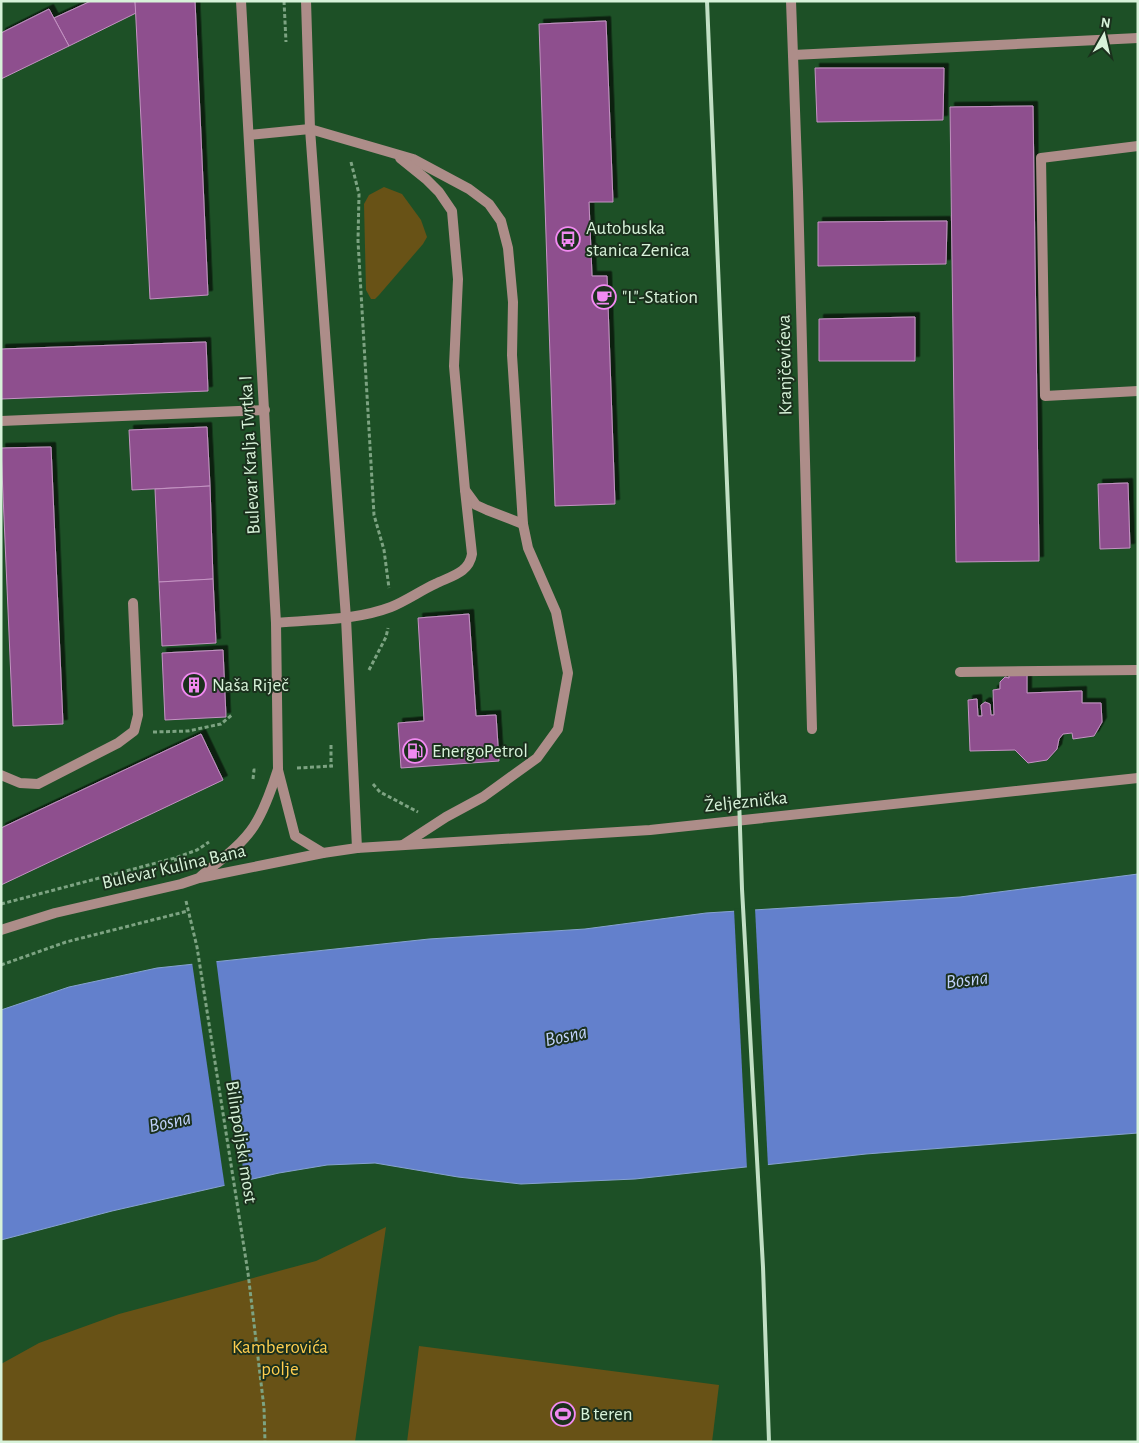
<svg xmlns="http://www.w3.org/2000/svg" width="1139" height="1443" font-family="'Alegreya Sans',sans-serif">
  <defs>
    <filter id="shadow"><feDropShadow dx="4.5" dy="-4.5" stdDeviation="0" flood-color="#0009"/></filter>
  </defs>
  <rect width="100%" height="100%" fill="#1d5026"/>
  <!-- green -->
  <g fill="#685216">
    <polygon points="384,187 402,194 421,220 427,237 423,244 379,295 375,299 371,299 366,290 364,204 369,195"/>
    <polygon points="386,1227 355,1442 1,1442 1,1364 39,1343 119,1314 316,1261"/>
    <polygon points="419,1346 719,1385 712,1442 407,1442"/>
  </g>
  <!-- water -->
  <polygon fill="#6380cc" stroke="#86a2d0" points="1138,874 1138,1133 866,1154 635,1179 521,1184 458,1177 375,1163 327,1165 279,1173 112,1211 1,1240 1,1010 69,987 157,968 429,939 585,929 706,913 960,897"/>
  <!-- pier -->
  <g fill="#1d5026">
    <polygon points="755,908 768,1167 747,1169 734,909"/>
    <polygon points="216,959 245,1184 225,1188 192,962"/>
  </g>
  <!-- building -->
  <g fill="#8e4f8e" stroke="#c493c3" filter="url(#shadow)">
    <polygon points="91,1 135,1 136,13 69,46 54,18"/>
    <polygon points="135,1 195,1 208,295 150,299"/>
    <polygon points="49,9 69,46 1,79 1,33"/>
    <polygon points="606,21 613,202 589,202 592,276 607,276 615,504 555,506 539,24"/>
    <polygon points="815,68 944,68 943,120 817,122"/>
    <polygon points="1033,106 1039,561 956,562 950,107"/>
    <polygon points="947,221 946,264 818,266 818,222"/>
    <polygon points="915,317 915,361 819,361 819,319"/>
    <polygon points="206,342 208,391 1,399 1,349"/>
    <polygon points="207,427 210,486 132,490 129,430"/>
    <polygon points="51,447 63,724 13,726 1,448"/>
    <polygon points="1128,483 1130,548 1100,549 1098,484"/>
    <polygon points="210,486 213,579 159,582 155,489"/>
    <polygon points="213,579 216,643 162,646 159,582"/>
    <polygon points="469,614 476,716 496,715 499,761 401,768 398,723 424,721 418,618"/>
    <polygon points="223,650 226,717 165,720 162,653"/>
    <polygon points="1009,674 1027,674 1027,693 1082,691 1082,703 1101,703 1102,722 1094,736 1073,739 1072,733 1063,734 1059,739 1057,749 1047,760 1028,763 1015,750 970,751 968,700 977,699 978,716 982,716 981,705 985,702 990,704 991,715 994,715 993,690 1000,689 1000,682 1005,677 1009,678"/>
    <polygon points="201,734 223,780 1,885 1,828"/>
  </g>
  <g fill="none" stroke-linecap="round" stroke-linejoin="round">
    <!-- path -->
    <g stroke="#7da382" stroke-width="3" stroke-dasharray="4 2.5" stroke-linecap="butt">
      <polyline points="284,1 286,42"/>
      <polyline points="351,162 359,194 358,241 374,515 384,550 389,588"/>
      <polyline points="369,670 386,637 388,628"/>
      <polyline points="153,732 188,731 221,724 233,714"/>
      <polyline points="331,745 331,767"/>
      <polyline points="297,768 333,766"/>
      <polyline points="253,779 254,770 258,770"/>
      <polyline points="373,784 380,792 418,812"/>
      <polyline points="175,858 177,866"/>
      <polyline points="186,901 197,947 248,1273 264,1408 265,1442"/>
      <polyline points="1,904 175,858 197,850 209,842"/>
      <polyline points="1,965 66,942 188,911"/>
    </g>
    <!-- service -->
    <g stroke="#ad8d89" stroke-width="10">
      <polyline points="793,55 1138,38"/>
      <polyline points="249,135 310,129 413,159 469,189 489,204 501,221 508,248 513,302 512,355 523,524 528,548 556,612 568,673 558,729 537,758 483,797 446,817 403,845"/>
      <polyline points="1138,146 1041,158 1045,396 1138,391"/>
      <polyline points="400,158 426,179 439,192 452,211 458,279 454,366 465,490 476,505 487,510 523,524"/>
      <polyline points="1,421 265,410"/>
      <path d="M 276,623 C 315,619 354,621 391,607 C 406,601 420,591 435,584 C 451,576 469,573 472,554 L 465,490"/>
      <polyline points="960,672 1138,670"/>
      <polyline points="1,775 20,783 38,784 118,743 134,731 138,715 133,603"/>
    </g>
    <!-- minor -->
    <g stroke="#ad8d89" stroke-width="10">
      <polyline points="791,1 798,192 812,729"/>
      <polyline points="357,848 650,830 1138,778"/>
    </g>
    <!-- tertiary -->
    <g stroke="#ad8d89" stroke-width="10">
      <polyline points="278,770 295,836 323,853"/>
      <path d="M 201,876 C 219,861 241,846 254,826 C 265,809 272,788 278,769 L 276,623 L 241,1"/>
      <polyline points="1,930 55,913 181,884 199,878 323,853 357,848 346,618 310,129 306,1"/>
    </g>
    <!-- rail -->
    <polyline stroke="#c1dfc4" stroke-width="4" points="707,1 735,676 742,889 763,1267 769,1442"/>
  </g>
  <!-- icons -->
  <defs>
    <g id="bus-ring" transform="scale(1.25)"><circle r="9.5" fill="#1b301d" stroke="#f28af2" stroke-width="1.5"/><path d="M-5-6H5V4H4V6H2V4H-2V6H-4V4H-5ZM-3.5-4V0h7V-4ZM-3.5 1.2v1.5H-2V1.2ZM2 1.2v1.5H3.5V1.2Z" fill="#f28af2"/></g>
    <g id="cafe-ring" transform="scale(1.25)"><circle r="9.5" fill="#1b301d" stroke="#f28af2" stroke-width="1.5"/><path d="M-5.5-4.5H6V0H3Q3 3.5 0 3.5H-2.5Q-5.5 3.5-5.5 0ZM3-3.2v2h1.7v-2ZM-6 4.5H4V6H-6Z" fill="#f28af2"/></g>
    <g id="building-ring" transform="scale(1.25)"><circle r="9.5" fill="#1b301d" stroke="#f28af2" stroke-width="1.5"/><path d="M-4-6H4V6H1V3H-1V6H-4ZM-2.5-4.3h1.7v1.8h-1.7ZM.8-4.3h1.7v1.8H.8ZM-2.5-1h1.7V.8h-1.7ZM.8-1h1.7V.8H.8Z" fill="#f28af2"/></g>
    <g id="fuel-ring" transform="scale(1.25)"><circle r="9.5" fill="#1b301d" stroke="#f28af2" stroke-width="1.5"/><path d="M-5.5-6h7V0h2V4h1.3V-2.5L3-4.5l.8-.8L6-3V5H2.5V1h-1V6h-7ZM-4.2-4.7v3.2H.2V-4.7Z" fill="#f28af2"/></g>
    <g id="stadium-ring" transform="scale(1.25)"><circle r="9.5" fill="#1b301d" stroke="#f28af2" stroke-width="1.5"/><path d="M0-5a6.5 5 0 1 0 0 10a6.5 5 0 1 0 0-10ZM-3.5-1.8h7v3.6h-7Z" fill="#f28af2"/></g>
  </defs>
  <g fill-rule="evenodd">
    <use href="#bus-ring" x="568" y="239"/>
    <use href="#cafe-ring" x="604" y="297"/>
    <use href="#building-ring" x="194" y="685"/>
    <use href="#fuel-ring" x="415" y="751"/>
    <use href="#stadium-ring" x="563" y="1414"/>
  </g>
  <g text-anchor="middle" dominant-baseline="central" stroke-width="4" stroke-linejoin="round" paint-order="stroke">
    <!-- poi labels -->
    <g font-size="19" fill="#d7f2d9" stroke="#1b301d" text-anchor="start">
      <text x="586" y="228">Autobuska<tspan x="586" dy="22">stanica Zenica</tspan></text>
      <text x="622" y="297">"L"-Station</text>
      <text x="212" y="685">Naša Riječ</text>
      <text x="432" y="751">EnergoPetrol</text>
      <text x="580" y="1414">B teren</text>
    </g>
    <!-- street labels -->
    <g font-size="19" fill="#d7f2d9" stroke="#1b301d">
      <text transform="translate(785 365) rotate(-91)">Kranjčevićeva</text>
      <text transform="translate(250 455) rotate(-93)">Bulevar Kralja Tvrtka I</text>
      <text transform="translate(746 802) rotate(-6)">Željeznička</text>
      <text transform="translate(174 867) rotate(-13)">Bulevar Kulina Bana</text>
      <text transform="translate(241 1142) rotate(81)">Bilinpoljski most</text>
    </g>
    <!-- park labels -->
    <g font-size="19" fill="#ffce4f" stroke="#1b301d">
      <text x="280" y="1347">Kamberovića<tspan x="280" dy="22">polje</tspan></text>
    </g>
    <!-- water labels -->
    <g font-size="20" font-style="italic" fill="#bfd0f9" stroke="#1b301d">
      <text transform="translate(967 980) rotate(-7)">Bosna</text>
      <text transform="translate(566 1036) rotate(-12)">Bosna</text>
      <text transform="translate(170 1122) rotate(-12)">Bosna</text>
    </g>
  </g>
  <!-- border -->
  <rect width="1139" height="1443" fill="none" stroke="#d7f2d9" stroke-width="5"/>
  <!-- north arrow -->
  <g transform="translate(1104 35) rotate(8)" stroke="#1b301d" stroke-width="4" paint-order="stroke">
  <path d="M0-4L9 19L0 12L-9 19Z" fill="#d7f2d9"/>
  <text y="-8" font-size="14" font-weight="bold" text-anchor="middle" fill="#d7f2d9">N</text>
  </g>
</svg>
